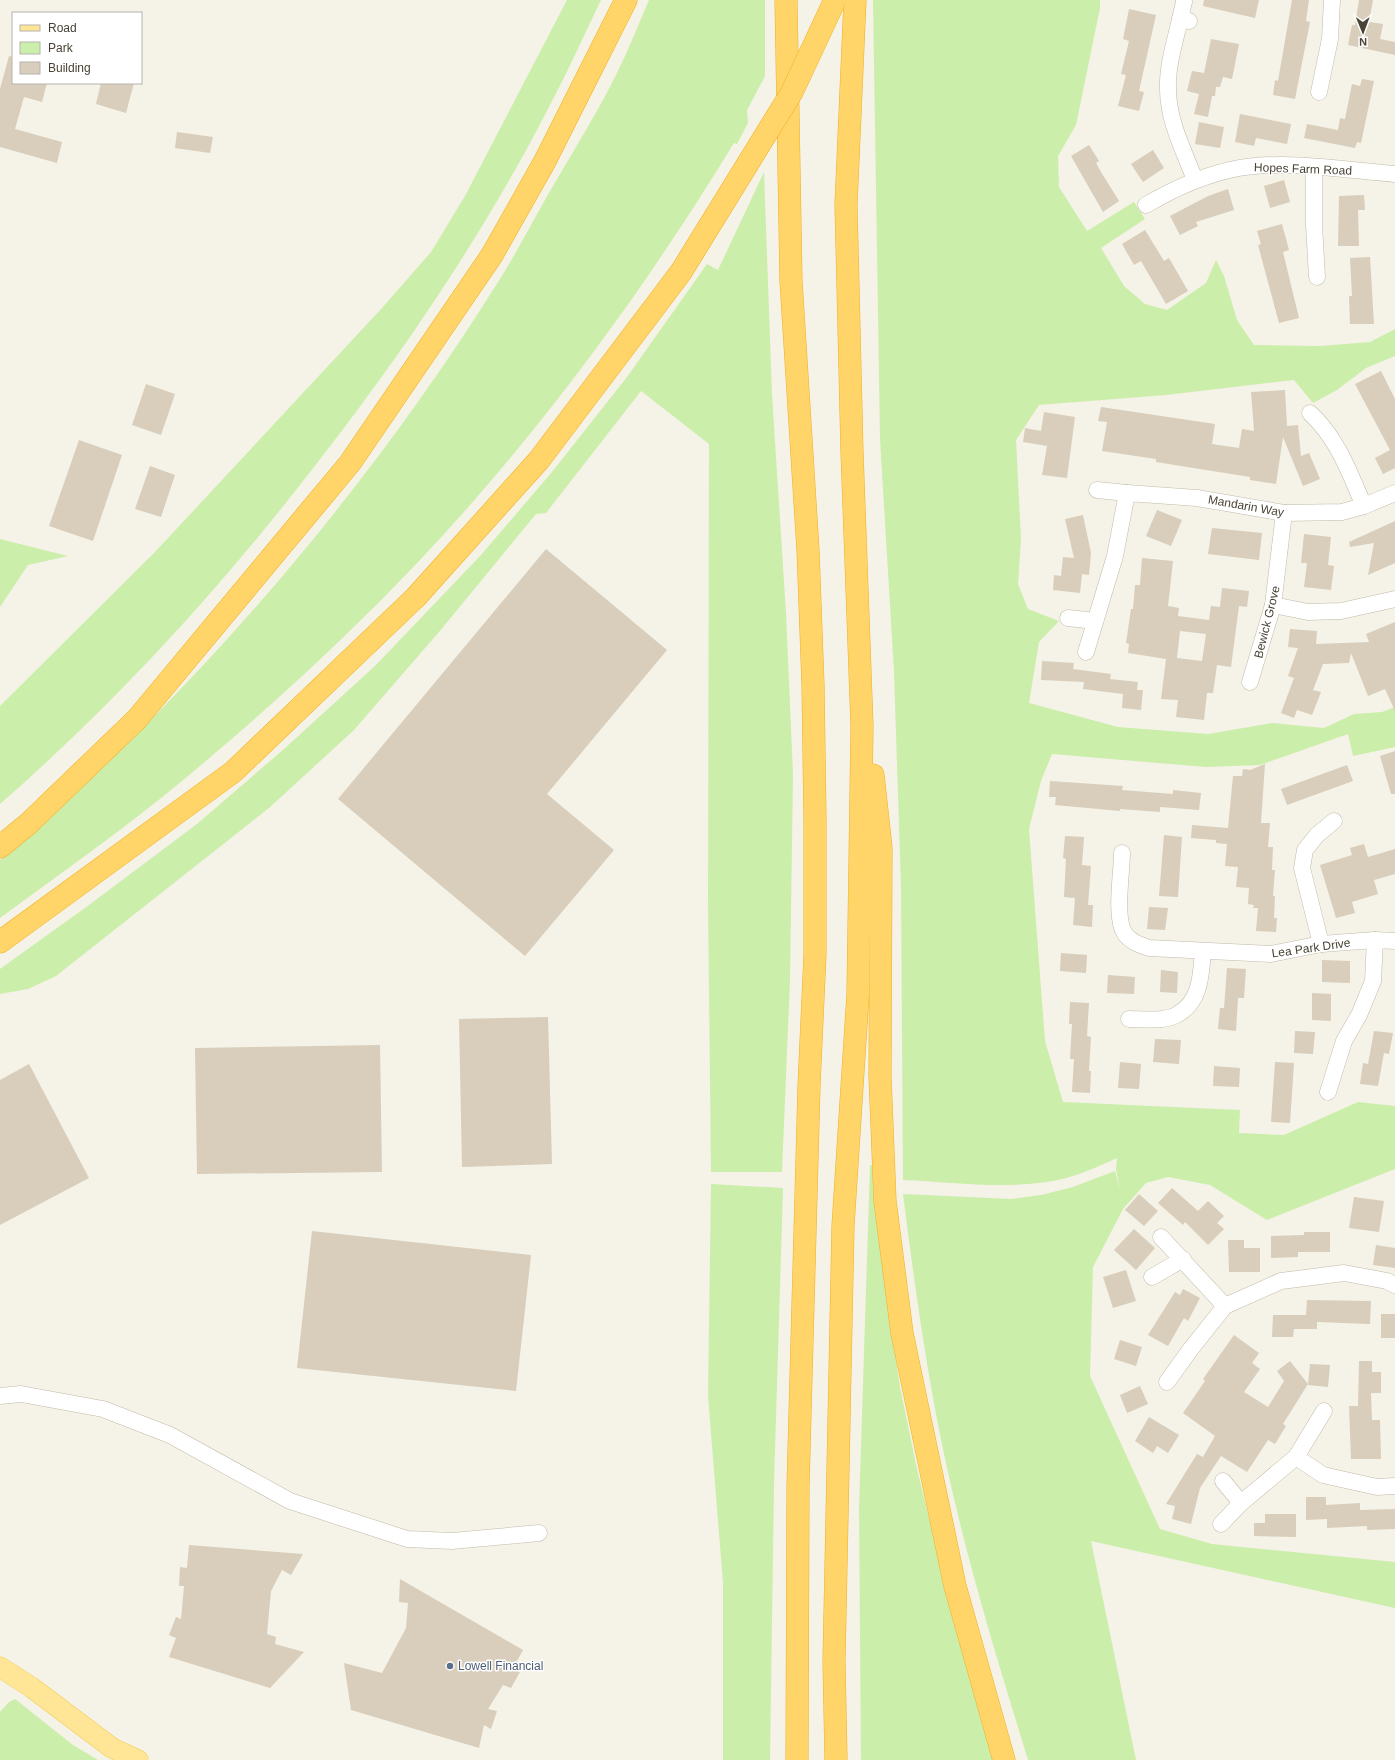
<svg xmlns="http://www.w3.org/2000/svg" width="1395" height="1760" font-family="Arial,sans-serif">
  <rect width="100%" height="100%" fill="#f5f2e7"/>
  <!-- green -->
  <g fill="#cceeab">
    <path d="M 567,0 L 601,0 C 584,35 568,71 550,105 C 486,230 407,347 321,458 C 225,583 119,700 0,804 L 0,706 L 155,552 L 382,308 L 431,252 L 465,196 Z"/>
    <path d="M 649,0 L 765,0 L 765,76 L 747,110 L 748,123 L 737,144 L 734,143 C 643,292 539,434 419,561 C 345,639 264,713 182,781 C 123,830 61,873 0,918 L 0,860 C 195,693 364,496 500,279 C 516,253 531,225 546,198 C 569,158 595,117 616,75 C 628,51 638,25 649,0 Z"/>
    <path d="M 873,0 L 1100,0 L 1100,8 L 1076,125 L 1058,156 L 1059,187 L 1087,231 L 1134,202 L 1145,219 L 1101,248 L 1124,286 L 1145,304 L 1167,310 L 1206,283 L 1216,260 L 1224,276 L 1237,320 L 1254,345 L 1320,346 L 1370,342 L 1395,329 L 1395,356 L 1366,368 L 1337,390 L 1313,403 L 1294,380 L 1166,395 L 1039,405 L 1016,440 L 1021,539 L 1018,584 L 1028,609 L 1059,621 L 1039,642 L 1029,703 L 1118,727 L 1208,734 L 1272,723 L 1324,728 L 1354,714 L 1382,712 L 1395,707 L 1395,747 L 1353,756 L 1348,734 L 1260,765 L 1206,767 L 1052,754 L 1041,781 L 1029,829 L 1045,1041 L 1063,1102 L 1240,1110 L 1239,1133 L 1284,1135 L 1358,1102 L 1395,1106 L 1395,1169 L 1267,1220 L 1210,1185 L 1168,1177 L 1146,1183 L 1123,1209 L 1093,1267 L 1090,1376 L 1160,1529 L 1212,1544 L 1395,1562 L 1395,1608 L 1091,1541 L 1136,1760 L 1028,1760 C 997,1659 966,1558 944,1454 C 926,1368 914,1281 903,1194 L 1011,1199 L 1041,1195 L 1073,1187 L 1115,1171 L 1120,1190 L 1116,1169 L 1117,1158 C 1095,1168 1071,1179 1046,1182 C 999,1189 950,1182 903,1180 L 901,887 L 894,672 L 880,439 Z"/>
    <polygon points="764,172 772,394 786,613 793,774 790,980 782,1172 711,1172 708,901 709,444 641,391 546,513 536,514 439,632 354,730 269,808 56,976 28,989 0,994 0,969 89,905 197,824 284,749 376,665 481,555 552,472 627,377 707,264 718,270"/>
    <polygon points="0,539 68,556 28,565 0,607"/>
    <polygon points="870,1165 874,1165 887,1298 900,1387 917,1469 936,1546 1001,1760 861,1760 859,1509"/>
    <polygon points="711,1184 783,1188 774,1484 770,1760 723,1760 723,1583 708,1396"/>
    <polygon points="15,1699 73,1745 98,1760 0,1760 0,1712 9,1702"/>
  </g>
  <!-- building -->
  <g fill="#d8cebb" fill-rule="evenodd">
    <polygon points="1204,0 1259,0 1255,18 1203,6"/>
    <polygon points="1292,0 1309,0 1306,21 1310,22 1295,99 1273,95 1275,80 1278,81"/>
    <polygon points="1359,0 1373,0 1369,22 1383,24 1380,39 1395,42 1395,55 1348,45 1352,25 1355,25"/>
    <polygon points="1129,9 1156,15 1139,91 1144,92 1139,111 1118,106 1126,75 1121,74 1129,41 1123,39"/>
    <polygon points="1211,39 1239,44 1232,79 1223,77 1220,87 1216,87 1215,96 1212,96 1208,117 1194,114 1199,94 1187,91 1192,71 1204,73"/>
    <polygon points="9,56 13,57 13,83 47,83 42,102 24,97 15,129 62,142 57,163 0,147 0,89"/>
    <polygon points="1362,79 1374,81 1361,143 1357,142 1355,148 1304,138 1307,124 1338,130 1340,118 1345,119 1352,84 1360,86"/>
    <polygon points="101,83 134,83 126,113 96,104"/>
    <polygon points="1240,114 1291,124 1287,144 1256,138 1254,146 1235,142"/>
    <polygon points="1199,122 1224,127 1220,148 1195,144"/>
    <polygon points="177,132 213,137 210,153 175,148"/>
    <polygon points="1089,145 1099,161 1096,163 1101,172 1119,201 1103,212 1071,156"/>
    <polygon points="1153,150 1164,168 1143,182 1131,164"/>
    <polygon points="1284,180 1290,202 1270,208 1264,186"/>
    <polygon points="1228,189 1234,210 1196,222 1198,226 1180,235 1170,216 1208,196"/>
    <polygon points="1364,195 1365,210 1358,210 1359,246 1338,246 1339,196"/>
    <polygon points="1282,224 1289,250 1283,252 1299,318 1279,323 1258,245 1261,244 1257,231"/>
    <polygon points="1145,230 1164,261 1169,258 1188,291 1166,304 1141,261 1134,265 1122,244"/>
    <polygon points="1370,257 1374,324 1350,324 1349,296 1352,296 1350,258"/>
    <polygon points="1381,371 1395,399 1395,468 1383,474 1375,458 1390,450 1355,384"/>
    <polygon points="146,384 175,394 161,435 132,425"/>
    <polygon points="1285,390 1287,426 1298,425 1301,456 1309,453 1320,479 1303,486 1283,437 1276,484 1250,480 1250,477 1156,462 1156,459 1102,451 1107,422 1098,421 1101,407 1215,424 1212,444 1239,448 1242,429 1254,431 1251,392"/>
    <polygon points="1044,412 1075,417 1067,478 1042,475 1047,446 1023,442 1025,428 1041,431"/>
    <polygon points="79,440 122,455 93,541 49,526"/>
    <polygon points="150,466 175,475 161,517 135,509"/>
    <polygon points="1157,510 1182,520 1171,546 1146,536"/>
    <polygon points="1083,515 1091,553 1089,575 1082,574 1080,593 1053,590 1054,575 1061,576 1063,557 1074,558 1065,519"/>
    <polygon points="1395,521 1395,563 1368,575 1374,543 1350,547 1349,542"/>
    <polygon points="1212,528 1262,533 1259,560 1208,554"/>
    <polygon points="1304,534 1331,537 1328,565 1334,566 1331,590 1304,587 1307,563 1301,563"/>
    <polygon points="546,549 667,650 547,794 614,850 525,956 338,799"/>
    <path d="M 1142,558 L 1173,561 L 1168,606 L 1179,608 L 1178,616 L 1209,620 L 1211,606 L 1220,607 L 1222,588 L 1249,591 L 1247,607 L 1239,606 L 1231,667 L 1217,665 L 1213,693 L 1207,693 L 1204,720 L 1176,717 L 1178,700 L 1161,699 L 1166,659 L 1128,653 L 1129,644 L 1126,643 L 1131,609 L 1133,609 L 1135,585 L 1140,585 ZM 1180,631 L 1206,634 L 1202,661 L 1177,658 Z"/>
    <polygon points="1395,622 1395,711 1385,689 1368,696 1351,653 1349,663 1323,664 1313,690 1321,692 1312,715 1297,710 1294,718 1281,713 1294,678 1288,676 1298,648 1288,647 1290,629 1317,631 1316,644 1369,642 1366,634"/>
    <polygon points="1042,661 1074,663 1073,669 1111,674 1110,679 1138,682 1137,690 1143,690 1141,710 1122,708 1123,694 1083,689 1084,682 1041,680"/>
    <polygon points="1395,751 1395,794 1391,794 1380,756"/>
    <polygon points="1265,764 1261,823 1270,823 1268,847 1273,847 1272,870 1275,870 1273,896 1275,896 1274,918 1277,918 1276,932 1256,931 1258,908 1253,908 1254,905 1248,904 1249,888 1236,887 1238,867 1225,866 1227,844 1216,843 1216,840 1191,838 1192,825 1228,828 1233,776 1242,776 1243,769 1250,770"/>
    <polygon points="1347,765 1353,781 1287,805 1281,789"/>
    <polygon points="1050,781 1123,786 1122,790 1173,794 1173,790 1201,793 1199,810 1160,807 1160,812 1120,809 1120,811 1055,805 1056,797 1049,797"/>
    <polygon points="1164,835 1182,837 1178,897 1159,896"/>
    <polygon points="1065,836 1084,837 1082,865 1091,866 1088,905 1093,905 1092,927 1073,925 1075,898 1064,897 1066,859 1063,858"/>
    <polygon points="1364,844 1368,857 1395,849 1395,874 1374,880 1378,894 1352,902 1355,913 1336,918 1320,865 1352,855 1350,848"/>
    <polygon points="1149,907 1168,908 1165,930 1147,929"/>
    <polygon points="1061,953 1087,955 1086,973 1060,971"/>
    <polygon points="1322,960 1350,961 1350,983 1322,982"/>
    <polygon points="1227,968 1246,969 1244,998 1238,998 1236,1031 1218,1029 1220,1008 1224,1008"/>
    <polygon points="1161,970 1178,972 1177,993 1160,992"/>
    <polygon points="1108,975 1135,977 1134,994 1107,993"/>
    <polygon points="1312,993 1331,994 1331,1021 1312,1020"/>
    <polygon points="1070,1002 1089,1003 1087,1036 1091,1037 1089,1071 1091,1071 1090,1093 1072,1092 1074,1059 1070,1059 1072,1024 1069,1024"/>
    <polygon points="548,1017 552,1164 462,1167 459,1019"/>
    <polygon points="1295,1031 1315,1032 1313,1054 1294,1053"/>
    <polygon points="1374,1031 1393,1033 1389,1054 1384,1053 1378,1086 1360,1084 1363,1063 1368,1064"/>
    <polygon points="1155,1039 1181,1040 1179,1064 1153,1062"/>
    <polygon points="380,1045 382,1172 197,1174 195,1048"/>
    <polygon points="1120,1062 1141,1064 1139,1089 1118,1088"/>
    <polygon points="1275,1062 1294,1063 1290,1123 1271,1122"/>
    <polygon points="29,1064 89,1178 0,1225 0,1080"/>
    <polygon points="1214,1066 1240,1068 1239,1087 1213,1086"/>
    <polygon points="1172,1188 1198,1211 1208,1201 1224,1216 1217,1223 1224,1229 1208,1245 1185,1222 1183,1225 1158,1203"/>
    <polygon points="1139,1194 1158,1211 1144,1226 1125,1210"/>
    <polygon points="1354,1197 1384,1201 1379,1232 1349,1228"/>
    <polygon points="1134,1229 1155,1248 1136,1270 1114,1250"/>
    <polygon points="312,1231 531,1255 516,1391 297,1368"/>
    <polygon points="1304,1232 1330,1232 1330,1252 1298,1252 1298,1257 1271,1258 1271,1236 1304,1235"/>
    <polygon points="1228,1240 1244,1240 1244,1248 1260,1248 1260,1272 1229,1272"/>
    <polygon points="1376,1245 1395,1248 1395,1268 1373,1265"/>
    <polygon points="1126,1270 1136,1301 1113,1308 1103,1277"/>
    <polygon points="1183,1289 1200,1298 1188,1321 1184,1318 1168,1346 1148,1335 1175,1292 1180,1295"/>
    <polygon points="1307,1300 1371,1301 1370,1324 1317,1322 1317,1329 1294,1329 1293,1337 1272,1337 1273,1315 1306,1315"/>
    <rect x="1381" y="1314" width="14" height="24"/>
    <polygon points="1234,1335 1259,1353 1252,1363 1260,1369 1244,1392 1268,1407 1284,1381 1277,1371 1290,1361 1308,1384 1283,1424 1286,1426 1275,1444 1268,1440 1247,1472 1221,1456 1200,1488 1191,1524 1172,1519 1175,1506 1166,1504 1197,1454 1203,1457 1215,1436 1183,1413 1205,1381 1203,1379"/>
    <polygon points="1120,1340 1142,1347 1136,1366 1114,1359"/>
    <polygon points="1359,1361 1372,1361 1372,1372 1381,1372 1381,1393 1371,1393 1372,1420 1380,1420 1381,1459 1351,1459 1349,1406 1358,1406"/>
    <polygon points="1310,1364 1330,1365 1328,1387 1308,1385"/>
    <polygon points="1140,1386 1148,1404 1127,1413 1120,1395"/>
    <polygon points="1149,1417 1179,1435 1168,1453 1157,1446 1153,1453 1135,1441"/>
    <polygon points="1306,1497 1326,1497 1326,1505 1360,1503 1360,1510 1395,1509 1395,1529 1367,1530 1367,1526 1327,1528 1327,1519 1306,1520"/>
    <polygon points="1265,1514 1296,1514 1296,1537 1254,1536 1254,1523 1265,1523"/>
    <polygon points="189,1545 303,1554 291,1575 282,1570 271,1591 267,1634 276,1637 275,1644 304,1652 270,1688 169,1657 176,1638 169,1635 176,1617 181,1619 184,1586 179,1586 180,1567 187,1568"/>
    <polygon points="400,1579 523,1650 513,1668 520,1672 511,1688 503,1685 488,1709 497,1711 491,1729 484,1725 479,1748 351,1710 344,1663 382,1673 406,1628 408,1603 399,1602"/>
  </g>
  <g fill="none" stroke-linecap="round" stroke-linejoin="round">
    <!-- minor casing -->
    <g stroke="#c2baa8" stroke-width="17">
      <g id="minor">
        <polyline points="1184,2 1180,19 1189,21"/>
        <path d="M 1180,19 C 1175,42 1167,66 1168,89 C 1168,121 1184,151 1195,180"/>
        <polyline points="1319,92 1330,39 1332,0"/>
        <polyline points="1314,167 1314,225 1317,277"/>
        <path d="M 1146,205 C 1175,188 1206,174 1239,168 C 1289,160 1346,170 1395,174"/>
        <path d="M 1310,413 C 1338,439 1349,472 1364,506"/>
        <polyline points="1097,490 1127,493"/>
        <polyline points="1273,605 1308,612 1341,611 1395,599"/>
        <polyline points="1068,618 1095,621"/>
        <polyline points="1086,652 1115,556 1127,493 1197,498 1284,513 1342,512 1364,506 1395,493"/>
        <polyline points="1250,682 1273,605 1284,513"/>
        <path d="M 1122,853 C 1122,873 1114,918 1125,934 C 1131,942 1140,945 1149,948 L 1271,954 L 1321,944 L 1375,940 L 1395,941"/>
        <polyline points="1321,944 1302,868 1305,850 1317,835 1334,821"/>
        <path d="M 1129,1019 C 1144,1019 1166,1022 1178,1014 C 1201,1001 1201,974 1203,951"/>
        <polyline points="1328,1092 1344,1041 1359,1015 1373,981 1375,940"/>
        <polyline points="1161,1237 1225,1306"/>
        <polyline points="1152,1277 1183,1259"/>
        <polyline points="1167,1382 1190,1350 1225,1306 1281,1281 1344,1273 1387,1281 1395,1285"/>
        <polyline points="0,1396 21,1394 103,1409 170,1435 290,1501 407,1539 452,1541 539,1533"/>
        <polyline points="1296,1457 1324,1411"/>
        <polyline points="1223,1481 1241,1503"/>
        <polyline points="1221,1524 1241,1503 1296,1457 1323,1475 1377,1487 1395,1486"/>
      </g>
    </g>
    <!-- major casing -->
    <g stroke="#f2cb58" stroke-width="21">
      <polyline id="major" points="0,1667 31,1687 112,1748 138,1760"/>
    </g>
    <!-- highway casing -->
    <g stroke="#f0b026" stroke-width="23">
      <g id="highway">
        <polyline points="786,0 791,281 808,550 813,685 815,819 815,954 809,1086 798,1487 797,1760"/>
        <polyline points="873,775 881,848 880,1076 885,1201 902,1333 955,1586 1004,1760"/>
        <polyline points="0,847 28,824 137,719 350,463 492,255 545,161 626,0"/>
        <polyline points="0,942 233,772 416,597 539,460 681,272"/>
        <polyline points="836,1760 834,1662 843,1226 858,994 862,726 852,452 846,205 855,0"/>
      </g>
    </g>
    <!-- minor -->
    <use href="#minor" stroke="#fff" stroke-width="16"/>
    <!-- major -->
    <use href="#major" stroke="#ffe696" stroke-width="20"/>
    <!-- highway -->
    <use href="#highway" stroke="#ffd468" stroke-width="22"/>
    <!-- highway-bridge casing -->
    <g stroke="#f0b026" stroke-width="23" stroke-linecap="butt">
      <polyline id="highway-bridge" points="681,272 792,92 835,0"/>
    </g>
    <!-- highway-bridge -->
    <use href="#highway-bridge" stroke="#ffd468" stroke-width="22"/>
  </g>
  <!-- markers -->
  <circle fill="#5c6f8a" stroke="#fff" stroke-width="1.5" cx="450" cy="1666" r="4"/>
  <g text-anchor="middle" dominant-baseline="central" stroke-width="3" stroke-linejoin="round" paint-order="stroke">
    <!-- street labels -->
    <g font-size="12" fill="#494235" stroke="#fff">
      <text transform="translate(1303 169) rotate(2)">Hopes Farm Road</text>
      <text transform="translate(1246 506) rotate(10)">Mandarin Way</text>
      <text transform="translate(1267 622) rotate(-76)">Bewick Grove</text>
      <text transform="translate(1311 948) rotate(-8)">Lea Park Drive</text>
    </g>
    <!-- service labels -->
    <g font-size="12" fill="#4e5e75" stroke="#fff" text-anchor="start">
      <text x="458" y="1666">Lowell Financial</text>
    </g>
  </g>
  <!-- legend -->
  <rect x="12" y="12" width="130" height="72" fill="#ffffff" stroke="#b6b3ae"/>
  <rect x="20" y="25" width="20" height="6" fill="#ffe696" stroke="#b6b3ae"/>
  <text x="48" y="32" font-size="12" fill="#494235">Road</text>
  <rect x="20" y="42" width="20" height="12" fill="#cceeab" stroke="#b6b3ae"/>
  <text x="48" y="52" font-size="12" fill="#494235">Park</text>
  <rect x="20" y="62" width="20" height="12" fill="#d8cebb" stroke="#b6b3ae"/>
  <text x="48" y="72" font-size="12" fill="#494235">Building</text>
  <!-- north arrow -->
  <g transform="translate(1363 32) rotate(179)" stroke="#ffffff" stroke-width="3" paint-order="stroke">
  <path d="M0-3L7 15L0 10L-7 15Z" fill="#494235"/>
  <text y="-6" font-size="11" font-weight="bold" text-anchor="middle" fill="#494235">N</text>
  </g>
</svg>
